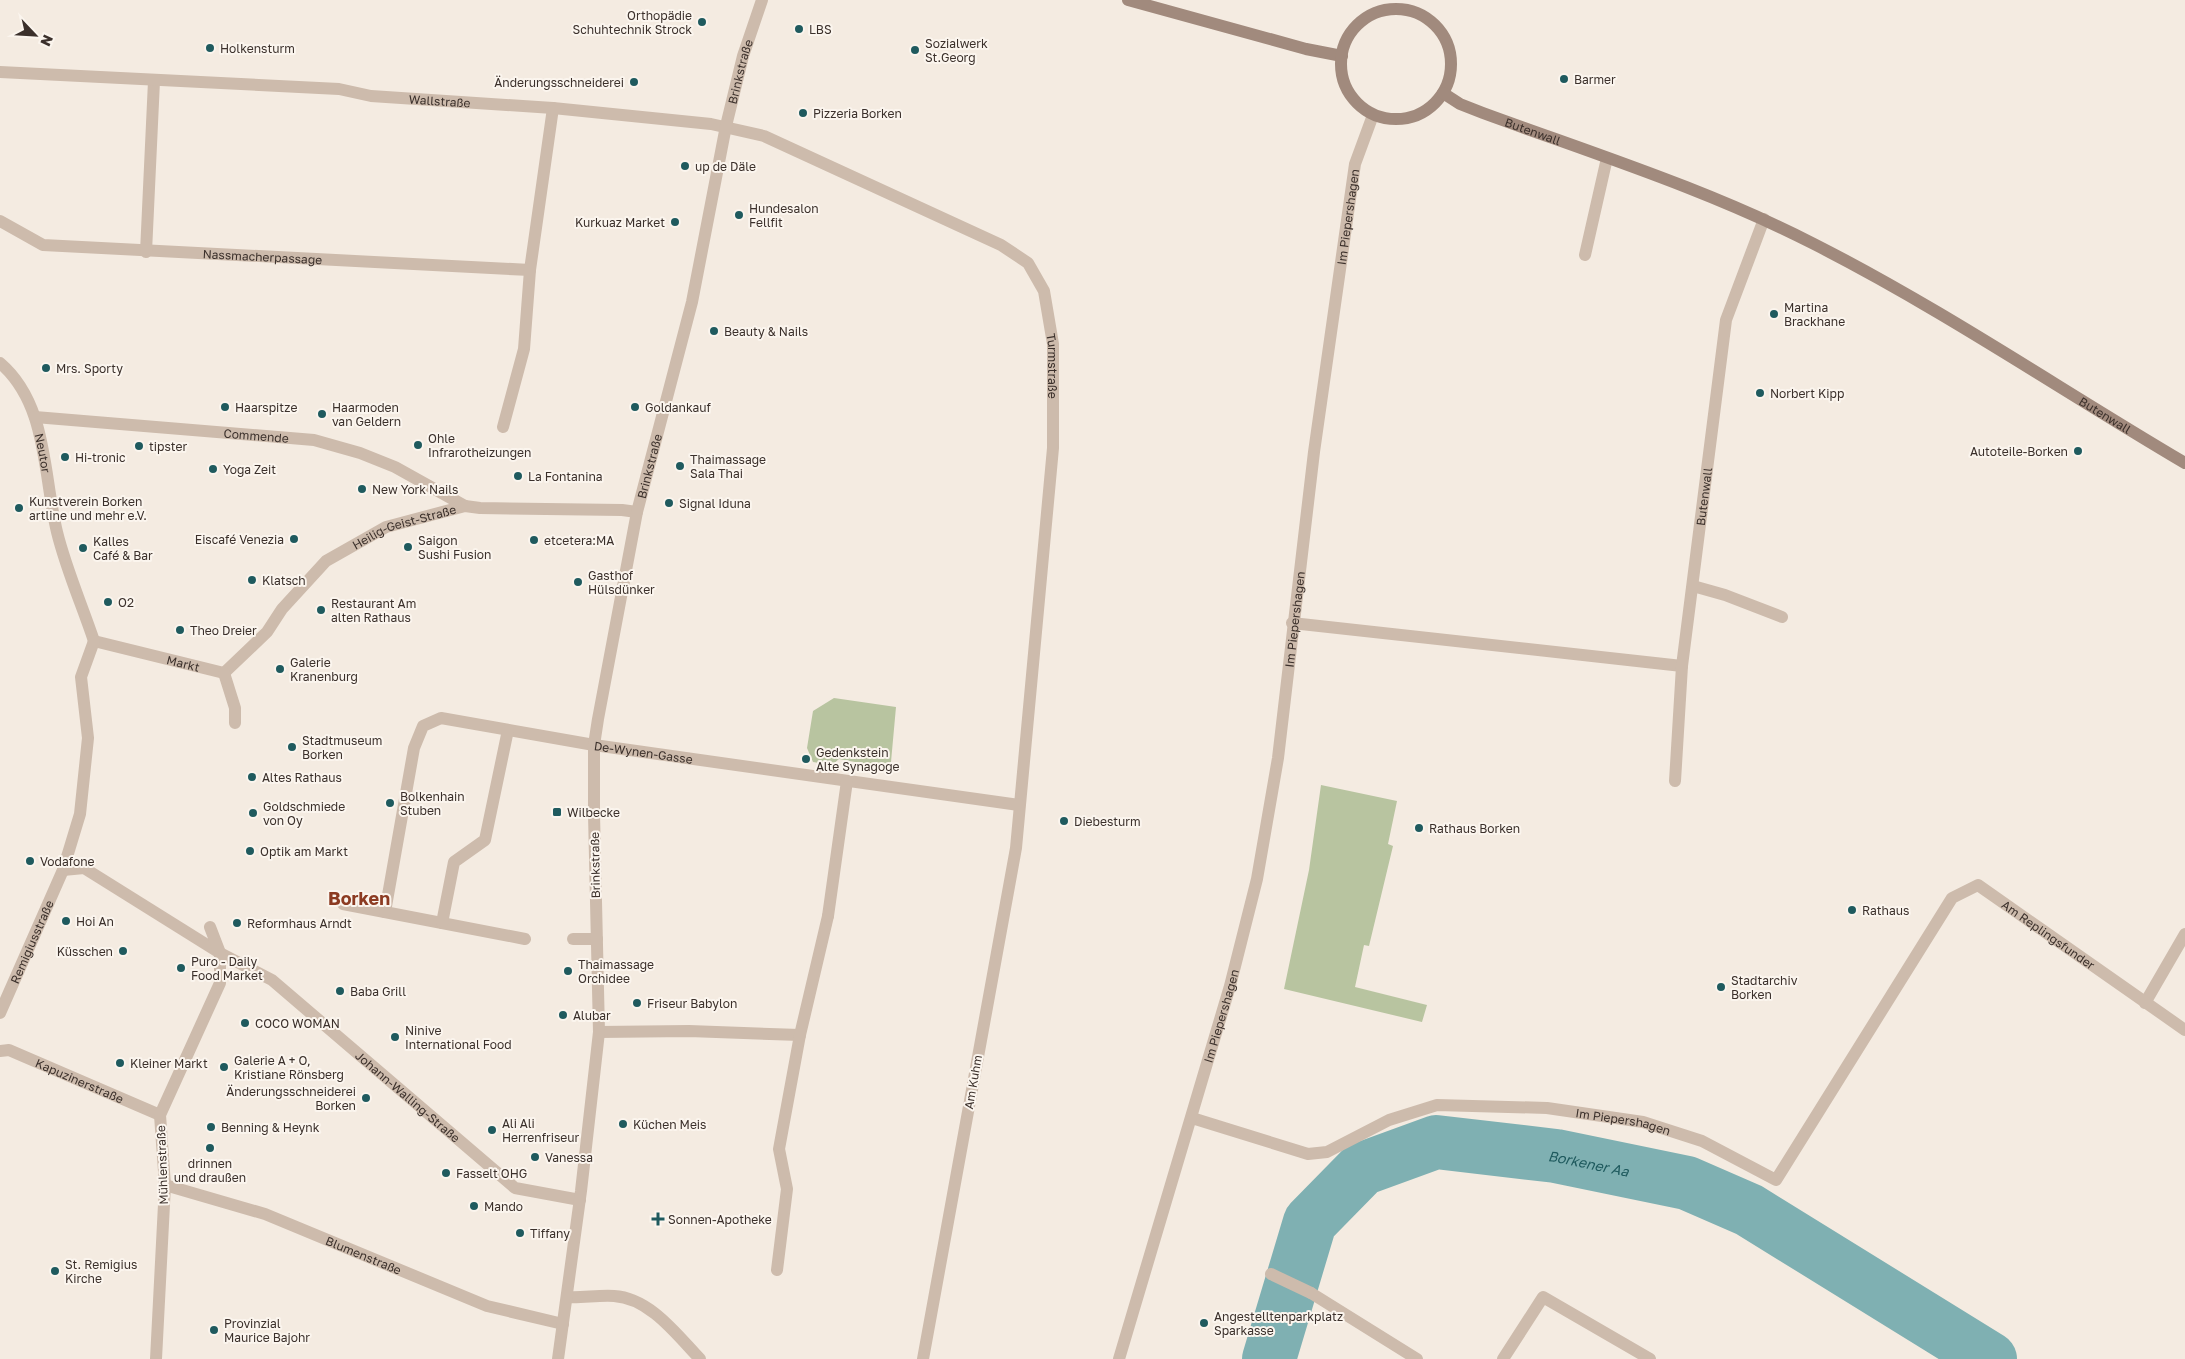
<svg xmlns="http://www.w3.org/2000/svg" width="2185" height="1359" font-family="'Golos Text',sans-serif">
  <rect width="100%" height="100%" fill="#f4ebe1"/>
  <!-- green -->
  <g fill="#b8c4a0">
    <polygon points="834,698 896,707 890,773 859,769 855,762 839,759 832,765 813,762 807,748 813,711"/>
    <polygon points="1321,785 1397,801 1388,844 1393,846 1369,946 1364,945 1355,987 1427,1005 1422,1022 1284,989 1309,870"/>
  </g>
  <g fill="none" stroke-linecap="round" stroke-linejoin="round">
    <!-- river -->
    <path stroke="#7fb0b2" stroke-width="54" id="s1" d="M 1269,1359 L 1310,1222 L 1362,1169 L 1436,1142 L 1556,1156 L 1687,1183 L 1749,1210 L 1990,1359"/>
    <!-- lane -->
    <g stroke="#cdbbac" stroke-width="12">
      <path id="s2" d="M 0,221 L 43,245 L 530,270"/>
      <polyline points="146,252 154,81"/>
      <polyline points="1585,255 1607,158"/>
      <polyline points="503,427 524,349 530,270 553,108"/>
      <polyline points="1693,586 1725,595 1782,617"/>
      <polyline points="343,904 525,939"/>
      <polyline points="385,912 414,748 423,726 441,718 594,745"/>
      <polyline points="442,923 454,862 485,840 508,730"/>
      <polyline points="573,939 597,939"/>
      <polyline points="599,1032 689,1031 800,1035"/>
      <polyline points="777,1270 787,1189 779,1149 800,1035 828,916"/>
      <polyline points="1271,1274 1311,1293"/>
    </g>
    <!-- street -->
    <g stroke="#cdbbac" stroke-width="12">
      <path id="s3" d="M 0,72 L 339,89 L 371,96 L 553,108 L 711,124 L 764,136 L 1001,245 L 1028,263 L 1044,291 L 1053,344 L 1053,448 L 1016,848 L 923,1359"/>
      <path id="s4" d="M 0,363 C 48,404 43,475 57,532 C 66,569 82,605 94,641"/>
      <path id="s5" d="M 35,417 L 314,440 L 360,453 L 395,467 L 465,506"/>
      <polyline points="1292,623 1682,666"/>
      <path id="s6" d="M 94,641 L 224,673"/>
      <path id="s7" d="M 224,673 L 267,632 L 282,609 L 326,561 L 386,527 L 465,506 L 480,508 L 622,510 L 637,512"/>
      <polyline points="224,673 235,708 235,723"/>
      <path id="s8" d="M 594,745 L 1019,805"/>
      <path id="s9" d="M 1675,781 L 1682,666 L 1726,320 L 1764,219"/>
      <path id="s10" d="M 63,870 L 84,868 L 220,953 L 272,980 L 515,1188 L 580,1200"/>
      <polyline points="828,916 847,781"/>
      <polyline points="2145,1003 2185,934"/>
      <path id="s11" d="M 0,1013 L 63,870 L 80,814 L 88,738 L 81,677 L 94,641"/>
      <path id="s12" d="M 0,1051 L 9,1050 L 160,1115"/>
      <path id="s13" d="M 1192,1118 L 1308,1154 L 1327,1152 L 1389,1120 L 1437,1105 L 1547,1108 L 1643,1122 L 1702,1141 L 1776,1180 L 1952,898 L 1978,885 L 2185,1030"/>
      <path id="s14" d="M 165,1185 L 265,1214 L 487,1306 L 563,1324"/>
      <polyline points="1311,1293 1417,1359"/>
      <path d="M 567,1297 C 582,1298 598,1295 614,1296 C 650,1298 677,1335 700,1359"/>
      <polyline points="156,1359 165,1185 160,1115 220,983 220,953 210,927"/>
      <path id="s15" d="M 558,1359 L 581,1191 L 599,1032 L 594,814 L 594,745 L 598,719 L 637,512 L 692,302 L 726,126 L 743,56 L 762,0"/>
      <path id="s16" d="M 1119,1359 L 1230,986 L 1257,879 L 1278,758 L 1314,452 L 1355,164 L 1373,115"/>
      <polyline points="1503,1359 1543,1297 1650,1359"/>
    </g>
    <!-- secondary -->
    <g stroke="#a18a7d" stroke-width="12">
      <polyline points="1128,0 1306,49 1342,56"/>
      <circle cx="1396" cy="64" r="55"/>
      <path id="s17" d="M 1443,93 L 1460,104 L 1483,113 C 1595,154 1709,190 1814,244 C 1942,309 2061,390 2185,463"/>
    </g>
  </g>
  <!-- markers -->
  <g fill="#1f5a5e" stroke="#fbf5ee" stroke-width="2">
    <circle cx="702" cy="22" r="5"/>
    <circle cx="799" cy="29" r="5"/>
    <circle cx="210" cy="48" r="5"/>
    <circle cx="915" cy="50" r="5"/>
    <circle cx="1564" cy="79" r="5"/>
    <circle cx="634" cy="82" r="5"/>
    <circle cx="803" cy="113" r="5"/>
    <circle cx="685" cy="166" r="5"/>
    <circle cx="739" cy="215" r="5"/>
    <circle cx="675" cy="222" r="5"/>
    <circle cx="1774" cy="314" r="5"/>
    <circle cx="714" cy="331" r="5"/>
    <circle cx="46" cy="368" r="5"/>
    <circle cx="1760" cy="393" r="5"/>
    <circle cx="225" cy="407" r="5"/>
    <circle cx="635" cy="407" r="5"/>
    <circle cx="322" cy="414" r="5"/>
    <circle cx="418" cy="445" r="5"/>
    <circle cx="139" cy="446" r="5"/>
    <circle cx="2078" cy="451" r="5"/>
    <circle cx="65" cy="457" r="5"/>
    <circle cx="680" cy="466" r="5"/>
    <circle cx="213" cy="469" r="5"/>
    <circle cx="518" cy="476" r="5"/>
    <circle cx="362" cy="489" r="5"/>
    <circle cx="669" cy="503" r="5"/>
    <circle cx="19" cy="508" r="5"/>
    <circle cx="294" cy="539" r="5"/>
    <circle cx="534" cy="540" r="5"/>
    <circle cx="408" cy="547" r="5"/>
    <circle cx="83" cy="548" r="5"/>
    <circle cx="252" cy="580" r="5"/>
    <circle cx="578" cy="582" r="5"/>
    <circle cx="108" cy="602" r="5"/>
    <circle cx="321" cy="610" r="5"/>
    <circle cx="180" cy="630" r="5"/>
    <circle cx="280" cy="669" r="5"/>
    <circle cx="292" cy="747" r="5"/>
    <circle cx="806" cy="759" r="5"/>
    <circle cx="252" cy="777" r="5"/>
    <circle cx="390" cy="803" r="5"/>
    <rect x="552" y="807" width="10" height="10" rx="2.5"/>
    <circle cx="253" cy="813" r="5"/>
    <circle cx="1064" cy="821" r="5"/>
    <circle cx="1419" cy="828" r="5"/>
    <circle cx="250" cy="851" r="5"/>
    <circle cx="30" cy="861" r="5"/>
    <circle cx="1852" cy="910" r="5"/>
    <circle cx="66" cy="921" r="5"/>
    <circle cx="237" cy="923" r="5"/>
    <circle cx="123" cy="951" r="5"/>
    <circle cx="181" cy="968" r="5"/>
    <circle cx="568" cy="971" r="5"/>
    <circle cx="1721" cy="987" r="5"/>
    <circle cx="340" cy="991" r="5"/>
    <circle cx="637" cy="1003" r="5"/>
    <circle cx="563" cy="1015" r="5"/>
    <circle cx="245" cy="1023" r="5"/>
    <circle cx="395" cy="1037" r="5"/>
    <circle cx="120" cy="1063" r="5"/>
    <circle cx="224" cy="1067" r="5"/>
    <circle cx="366" cy="1098" r="5"/>
    <circle cx="623" cy="1124" r="5"/>
    <circle cx="211" cy="1127" r="5"/>
    <circle cx="492" cy="1130" r="5"/>
    <circle cx="210" cy="1148" r="5"/>
    <circle cx="535" cy="1157" r="5"/>
    <circle cx="446" cy="1173" r="5"/>
    <circle cx="474" cy="1206" r="5"/>
    <path d="M655.5 1211.5h5v5h5v5h-5v5h-5v-5h-5v-5h5z"/>
    <circle cx="520" cy="1233" r="5"/>
    <circle cx="55" cy="1271" r="5"/>
    <circle cx="1204" cy="1323" r="5"/>
    <circle cx="214" cy="1330" r="5"/>
  </g>
  <g text-anchor="middle" dominant-baseline="central" stroke-width="4" stroke-linejoin="round" paint-order="stroke">
    <!-- poi labels -->
    <g font-size="12" fill="#3b302b" stroke="#fbf5ee" text-anchor="start">
      <text x="692" y="15" text-anchor="end">Orthopädie<tspan x="692" dy="14">Schuhtechnik Strock</tspan></text>
      <text x="809" y="29">LBS</text>
      <text x="925" y="43">Sozialwerk<tspan x="925" dy="14">St.Georg</tspan></text>
      <text x="220" y="48">Holkensturm</text>
      <text x="1574" y="79">Barmer</text>
      <text x="624" y="82" text-anchor="end">Änderungsschneiderei</text>
      <text x="813" y="113">Pizzeria Borken</text>
      <text x="695" y="166">up de Däle</text>
      <text x="749" y="208">Hundesalon<tspan x="749" dy="14">Fellfit</tspan></text>
      <text x="665" y="222" text-anchor="end">Kurkuaz Market</text>
      <text x="1784" y="307">Martina<tspan x="1784" dy="14">Brackhane</tspan></text>
      <text x="724" y="331">Beauty &amp; Nails</text>
      <text x="56" y="368">Mrs. Sporty</text>
      <text x="1770" y="393">Norbert Kipp</text>
      <text x="235" y="407">Haarspitze</text>
      <text x="332" y="407">Haarmoden<tspan x="332" dy="14">van Geldern</tspan></text>
      <text x="645" y="407">Goldankauf</text>
      <text x="428" y="438">Ohle<tspan x="428" dy="14">Infrarotheizungen</tspan></text>
      <text x="149" y="446">tipster</text>
      <text x="2068" y="451" text-anchor="end">Autoteile-Borken</text>
      <text x="75" y="457">Hi-tronic</text>
      <text x="690" y="459">Thaimassage<tspan x="690" dy="14">Sala Thai</tspan></text>
      <text x="223" y="469">Yoga Zeit</text>
      <text x="528" y="476">La Fontanina</text>
      <text x="372" y="489">New York Nails</text>
      <text x="29" y="501">Kunstverein Borken<tspan x="29" dy="14">artline und mehr e.V.</tspan></text>
      <text x="679" y="503">Signal Iduna</text>
      <text x="284" y="539" text-anchor="end">Eiscafé Venezia</text>
      <text x="418" y="540">Saigon<tspan x="418" dy="14">Sushi Fusion</tspan></text>
      <text x="544" y="540">etcetera:MA</text>
      <text x="93" y="541">Kalles<tspan x="93" dy="14">Café &amp; Bar</tspan></text>
      <text x="588" y="575">Gasthof<tspan x="588" dy="14">Hülsdünker</tspan></text>
      <text x="262" y="580">Klatsch</text>
      <text x="118" y="602">O2</text>
      <text x="331" y="603">Restaurant Am<tspan x="331" dy="14">alten Rathaus</tspan></text>
      <text x="190" y="630">Theo Dreier</text>
      <text x="290" y="662">Galerie<tspan x="290" dy="14">Kranenburg</tspan></text>
      <text x="302" y="740">Stadtmuseum<tspan x="302" dy="14">Borken</tspan></text>
      <text x="816" y="752">Gedenkstein<tspan x="816" dy="14">Alte Synagoge</tspan></text>
      <text x="262" y="777">Altes Rathaus</text>
      <text x="400" y="796">Bolkenhain<tspan x="400" dy="14">Stuben</tspan></text>
      <text x="263" y="806">Goldschmiede<tspan x="263" dy="14">von Oy</tspan></text>
      <text x="567" y="812">Wilbecke</text>
      <text x="1074" y="821">Diebesturm</text>
      <text x="1429" y="828">Rathaus Borken</text>
      <text x="260" y="851">Optik am Markt</text>
      <text x="40" y="861">Vodafone</text>
      <text x="1862" y="910">Rathaus</text>
      <text x="76" y="921">Hoi An</text>
      <text x="247" y="923">Reformhaus Arndt</text>
      <text x="113" y="951" text-anchor="end">Küsschen</text>
      <text x="191" y="961">Puro - Daily<tspan x="191" dy="14">Food Market</tspan></text>
      <text x="578" y="964">Thaimassage<tspan x="578" dy="14">Orchidee</tspan></text>
      <text x="1731" y="980">Stadtarchiv<tspan x="1731" dy="14">Borken</tspan></text>
      <text x="350" y="991">Baba Grill</text>
      <text x="647" y="1003">Friseur Babylon</text>
      <text x="573" y="1015">Alubar</text>
      <text x="255" y="1023">COCO WOMAN</text>
      <text x="405" y="1030">Ninive<tspan x="405" dy="14">International Food</tspan></text>
      <text x="234" y="1060">Galerie A + O,<tspan x="234" dy="14">Kristiane Rönsberg</tspan></text>
      <text x="130" y="1063">Kleiner Markt</text>
      <text x="356" y="1091" text-anchor="end">Änderungsschneiderei<tspan x="356" dy="14">Borken</tspan></text>
      <text x="502" y="1123">Ali Ali<tspan x="502" dy="14">Herrenfriseur</tspan></text>
      <text x="633" y="1124">Küchen Meis</text>
      <text x="221" y="1127">Benning &amp; Heynk</text>
      <text x="545" y="1157">Vanessa</text>
      <text x="210" y="1163" text-anchor="middle">drinnen<tspan x="210" dy="14">und draußen</tspan></text>
      <text x="456" y="1173">Fasselt OHG</text>
      <text x="484" y="1206">Mando</text>
      <text x="668" y="1219">Sonnen-Apotheke</text>
      <text x="530" y="1233">Tiffany</text>
      <text x="65" y="1264">St. Remigius<tspan x="65" dy="14">Kirche</tspan></text>
      <text x="1214" y="1316">Angestelltenparkplatz<tspan x="1214" dy="14">Sparkasse</tspan></text>
      <text x="224" y="1323">Provinzial<tspan x="224" dy="14">Maurice Bajohr</tspan></text>
    </g>
    <!-- street labels -->
    <g font-size="12" fill="#3b302b" stroke="#fbf5ee">
      <text stroke="none"><textPath href="#s15" startOffset="1306">Brinkstraße</textPath></text>
      <text stroke="none"><textPath href="#s3" startOffset="441">Wallstraße</textPath></text>
      <text stroke="none"><textPath href="#s17" startOffset="98">Butenwall</textPath></text>
      <text stroke="none"><textPath href="#s16" startOffset="1168">Im Piepershagen</textPath></text>
      <text stroke="none"><textPath href="#s2" startOffset="269">Nassmacherpassage</textPath></text>
      <text stroke="none"><textPath href="#s3" startOffset="1169">Turmstraße</textPath></text>
      <text stroke="none"><textPath href="#s17" startOffset="739">Butenwall</textPath></text>
      <text stroke="none"><textPath href="#s5" startOffset="222">Commende</textPath></text>
      <text stroke="none"><textPath href="#s4" startOffset="102">Neutor</textPath></text>
      <text stroke="none"><textPath href="#s15" startOffset="901">Brinkstraße</textPath></text>
      <text stroke="none"><textPath href="#s9" startOffset="286">Butenwall</textPath></text>
      <text stroke="none"><textPath href="#s7" startOffset="238">Heilig-Geist-Straße</textPath></text>
      <text stroke="none"><textPath href="#s16" startOffset="762">Im Piepershagen</textPath></text>
      <text stroke="none"><textPath href="#s6" startOffset="92">Markt</textPath></text>
      <text stroke="none"><textPath href="#s8" startOffset="50">De-Wynen-Gasse</textPath></text>
      <text transform="translate(595 865) rotate(-91)">Brinkstraße</text>
      <text stroke="none"><textPath href="#s13" startOffset="1061">Am Replingsfunder</textPath></text>
      <text stroke="none"><textPath href="#s11" startOffset="78">Remigiusstraße</textPath></text>
      <text stroke="none"><textPath href="#s16" startOffset="358">Im Piepershagen</textPath></text>
      <text stroke="none"><textPath href="#s12" startOffset="86">Kapuzinerstraße</textPath></text>
      <text transform="translate(973 1082) rotate(-80)">Am Kuhm</text>
      <text stroke="none"><textPath href="#s10" startOffset="419">Johann-Walling-Straße</textPath></text>
      <text stroke="none"><textPath href="#s13" startOffset="448">Im Piepershagen</textPath></text>
      <text transform="translate(162 1165) rotate(-92)">Mühlenstraße</text>
      <text stroke="none"><textPath href="#s14" startOffset="211">Blumenstraße</textPath></text>
    </g>
    <!-- water labels -->
    <g font-size="14" font-style="italic" fill="#1f5a5e" stroke="#fbf5ee">
      <text stroke="none"><textPath href="#s1" startOffset="450">Borkener Aa</textPath></text>
    </g>
    <!-- district labels -->
    <g font-size="18" font-weight="bold" fill="#8c3b22" stroke="#fbf5ee">
      <text x="359" y="898">Borken</text>
    </g>
  </g>
  <!-- north arrow -->
  <g transform="translate(35 35) rotate(115)" stroke="#fbf5ee" stroke-width="4" paint-order="stroke">
  <path d="M0-4L9 19L0 12L-9 19Z" fill="#3b302b"/>
  <text y="-8" font-size="14" font-weight="bold" text-anchor="middle" fill="#3b302b">N</text>
  </g>
</svg>
